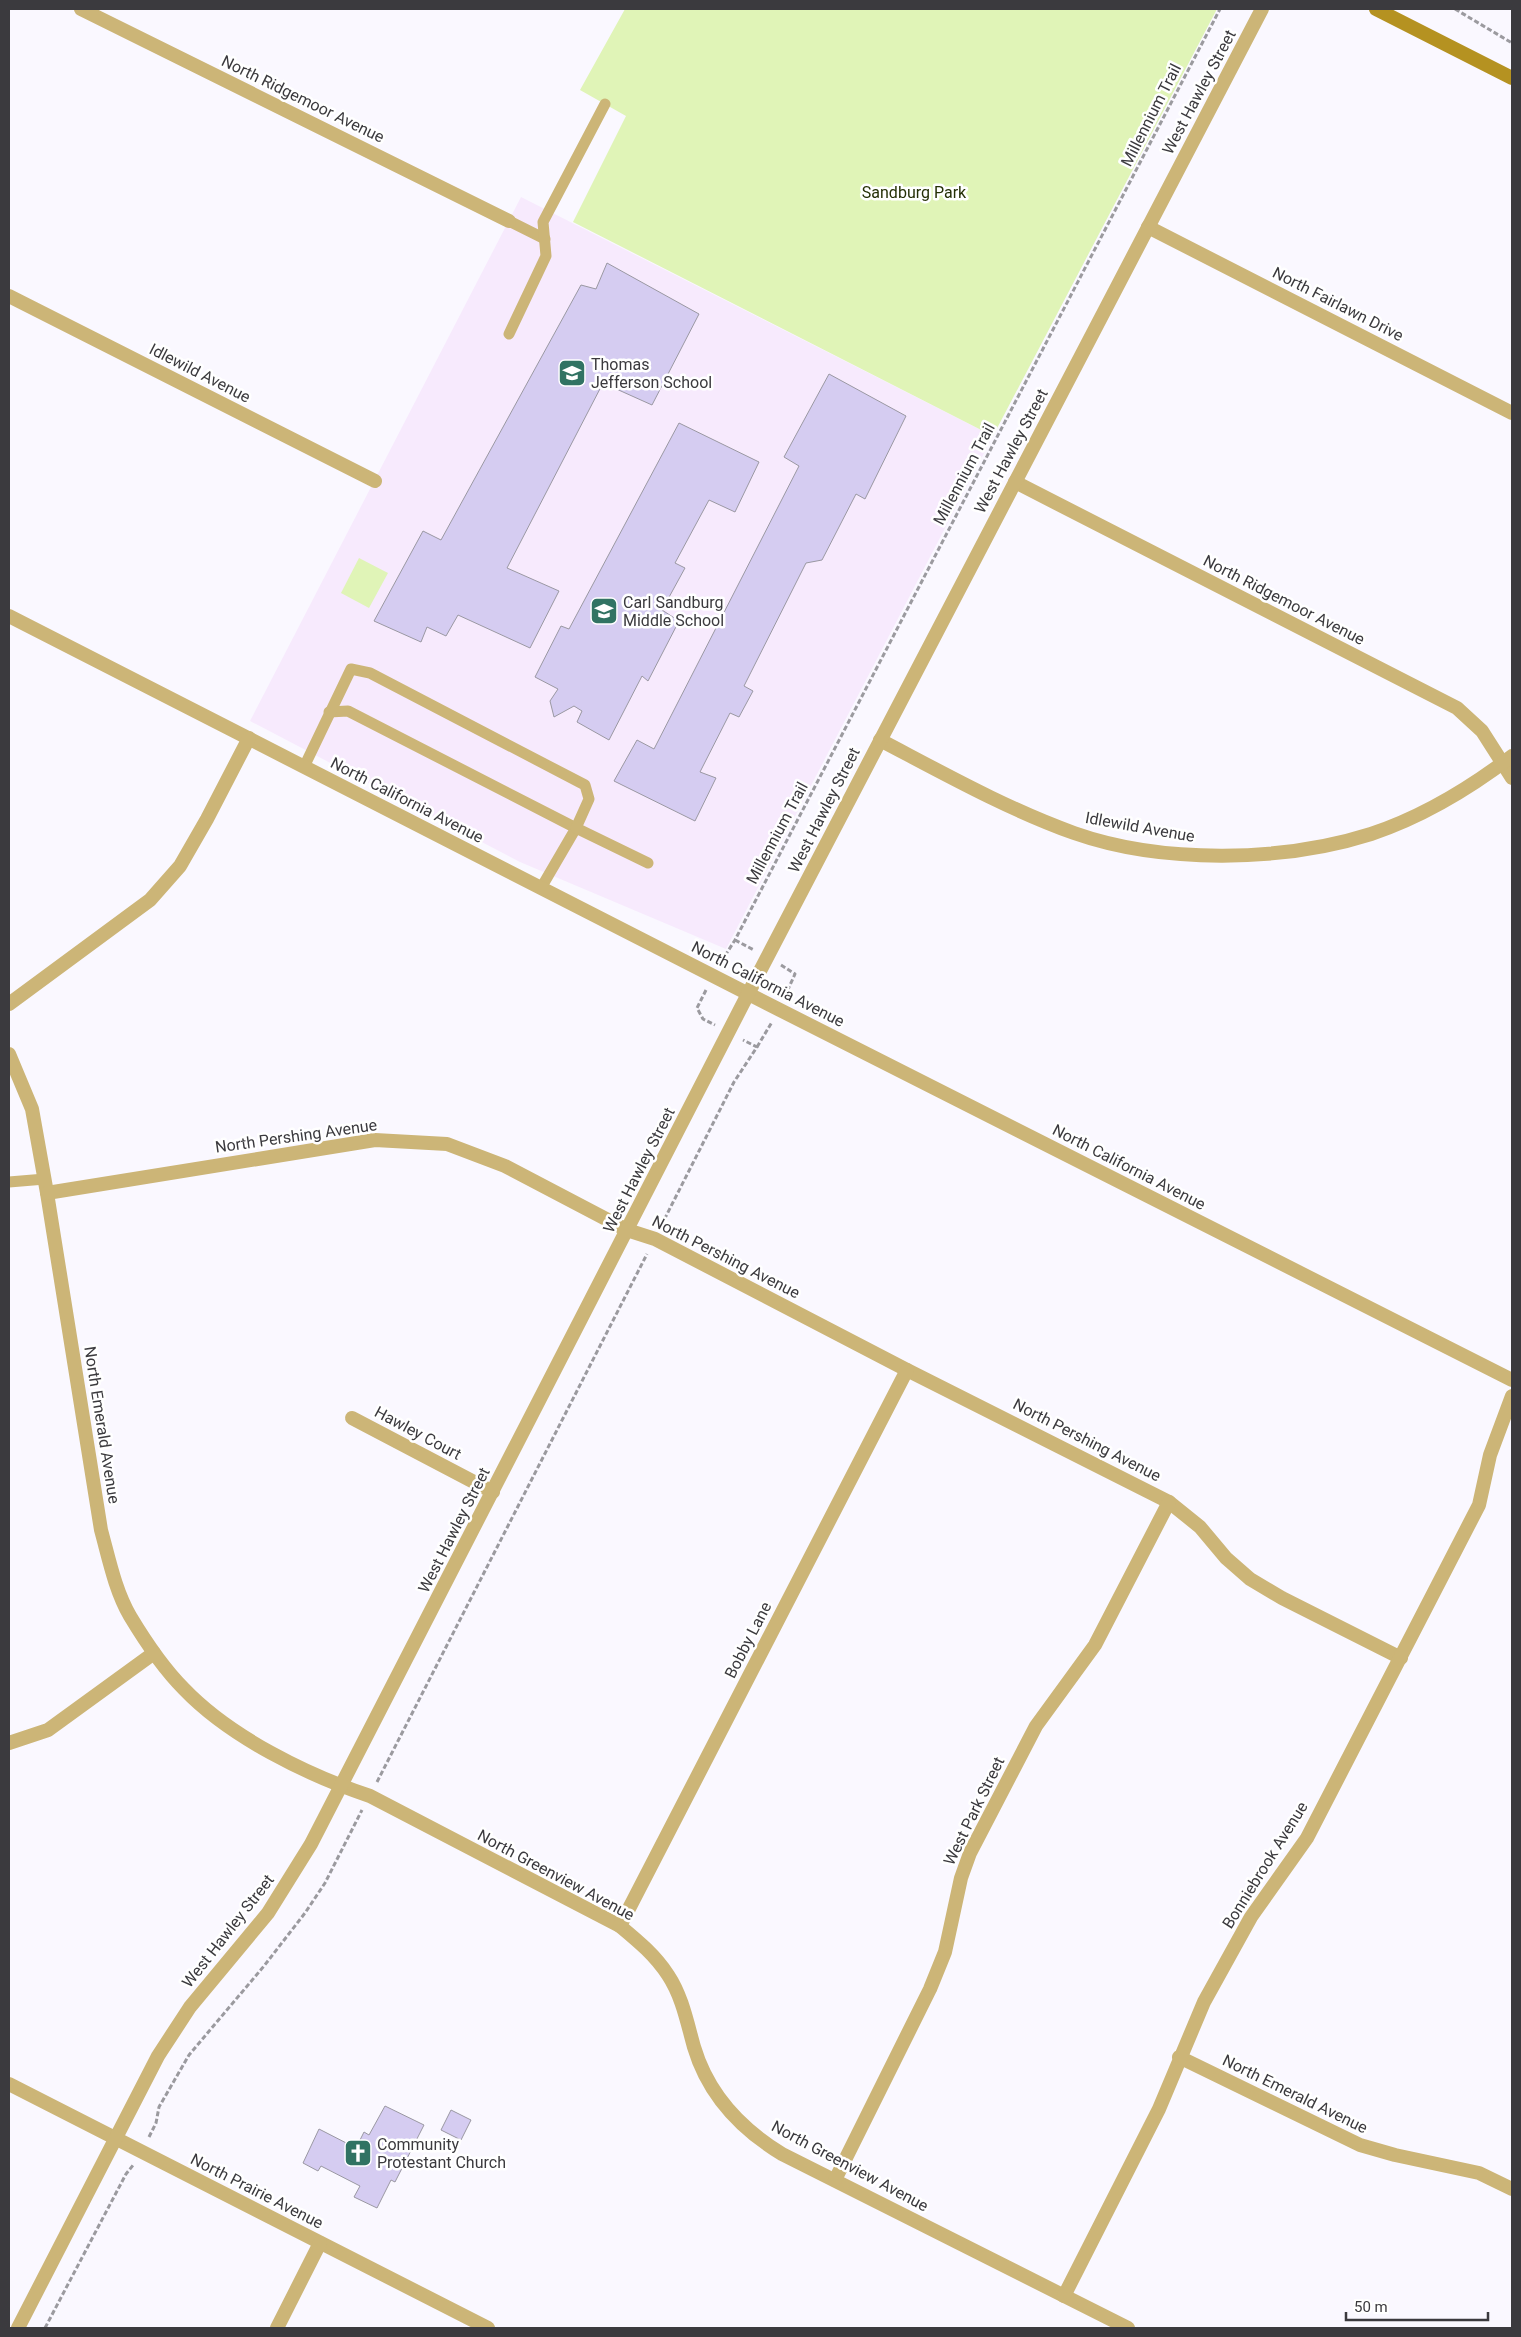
<svg xmlns="http://www.w3.org/2000/svg" width="1521" height="2337" font-family="Roboto,sans-serif">
  <rect width="100%" height="100%" fill="#faf8ff"/>
  <!-- education -->
  <polygon fill="#f7eafd" points="521,197 993,436 726,949 520,862 250,721"/>
  <!-- green -->
  <g fill="#e0f4b7">
    <polygon points="625,9 1217,9 993,436 573,222 626,116 580,90"/>
    <polygon points="359,558 388,573 369,608 341,593"/>
  </g>
  <!-- building -->
  <g fill="#d5ccf1" stroke="#9a98a2">
    <polygon points="607,263 699,314 652,405 603,383 507,568 559,591 530,648 458,615 446,636 427,627 421,642 374,621 423,531 441,540 581,285 596,289"/>
    <polygon points="829,374 906,416 865,499 856,494 822,560 806,563 744,686 753,691 739,717 730,713 700,772 716,778 695,821 614,781 637,740 654,749 799,466 784,457"/>
    <polygon points="679,423 759,462 735,512 709,500 675,563 685,568 662,610 679,621 648,681 642,676 609,740 577,722 582,711 574,706 554,717 550,701 558,689 535,677 561,626 569,629"/>
    <polygon points="385,2106 424,2125 395,2182 391,2180 377,2208 354,2197 360,2186 321,2166 318,2171 303,2163 319,2129 356,2148 364,2132 369,2135"/>
    <polygon points="451,2110 471,2120 461,2140 441,2130"/>
  </g>
  <g fill="none" stroke-linecap="round" stroke-linejoin="round">
    <!-- path -->
    <g stroke="#9b9a9f" stroke-width="3" stroke-dasharray="5 2.5" stroke-linecap="butt">
      <polyline points="1455,9 1512,43"/>
      <polyline points="735,940 754,950"/>
      <polyline points="721,962 735,940 1220,9"/>
      <polyline points="781,965 795,974 785,996"/>
      <polyline points="706,990 697,1008 703,1019 715,1025"/>
      <polyline points="757,1047 772,1022"/>
      <polyline points="661,1226 734,1082 757,1047 743,1040"/>
      <polyline points="377,1782 647,1254"/>
      <polyline points="149,2137 156,2123 159,2107 189,2055 264,1966 305,1913 325,1883 362,1810"/>
      <polyline points="45,2328 126,2174 134,2164"/>
    </g>
    <!-- service -->
    <g stroke="#ccb577" stroke-width="11">
      <polyline points="509,221 545,239"/>
      <polyline points="509,334 546,256 543,222 605,104"/>
      <polyline points="329,712 348,711 576,828 541,888"/>
      <polyline points="304,767 351,669 370,673 585,785 589,799 576,828 648,863"/>
      <polyline points="9,1182 45,1179"/>
    </g>
    <!-- minor -->
    <g stroke="#ccb577" stroke-width="14">
      <polyline points="81,9 509,221"/>
      <polyline points="1148,227 1512,413"/>
      <polyline points="9,296 375,481"/>
      <polyline points="1015,482 1457,708 1482,731 1512,778"/>
      <polyline points="9,616 778,1009 1512,1380"/>
      <path d="M 880,740 C 943,773 1007,809 1074,833 C 1162,864 1283,862 1371,834 C 1422,817 1470,788 1512,756"/>
      <polyline points="9,1004 150,900 180,866 207,819 249,738"/>
      <path d="M 9,1054 L 32,1109 L 47,1193 L 101,1530 C 109,1559 115,1590 130,1616 C 145,1641 163,1668 184,1689 C 230,1737 307,1775 370,1796 L 620,1926 C 638,1941 655,1955 668,1975 C 682,1996 687,2022 694,2047 C 708,2094 741,2129 782,2154 L 1128,2328"/>
      <polyline points="47,1193 375,1140 447,1144 505,1166 627,1230 655,1239 907,1370 1169,1502 1200,1527 1226,1558 1250,1579 1282,1598 1401,1658"/>
      <polyline points="352,1418 493,1492"/>
      <polyline points="9,1743 48,1730 154,1653"/>
      <polyline points="620,1926 907,1370"/>
      <polyline points="1179,2057 1360,2145 1395,2155 1479,2173 1512,2189"/>
      <polyline points="9,2084 488,2328"/>
      <polyline points="835,2180 930,1989 945,1952 961,1878 970,1853 1036,1726 1095,1645 1169,1502"/>
      <polyline points="1064,2296 1159,2109 1204,2002 1251,1917 1307,1838 1479,1505 1490,1455 1512,1396"/>
      <polyline points="277,2328 320,2243"/>
    </g>
    <!-- tertiary -->
    <polyline stroke="#ccb577" stroke-width="14" points="18,2328 158,2056 190,2007 268,1913 311,1844 748,994 1262,9"/>
    <!-- secondary -->
    <polyline stroke="#b59221" stroke-width="14" points="1376,9 1512,78"/>
  </g>
  <!-- icons -->
  <defs>
    <g id="school-square" transform="scale(1.4375)"><rect x="-9" y="-9" width="18" height="18" rx="4" fill="#317363" stroke="#fff"/><path d="M0-5L7-2L0 1L-7-2ZM-4 1L0 2.5L4 1V4Q0 6-4 4Z" fill="#fff"/></g>
    <g id="church-square" transform="scale(1.4375)"><rect x="-9" y="-9" width="18" height="18" rx="4" fill="#317363" stroke="#fff"/><path d="M-1.2-6h2.4v3.5h3.3v2.4h-3.3V6h-2.4V-.1h-3.3v-2.4h3.3Z" fill="#fff"/></g>
  </defs>
  <g fill-rule="evenodd">
    <use href="#school-square" x="572" y="373"/>
    <use href="#school-square" x="604" y="611"/>
    <use href="#church-square" x="358" y="2153"/>
  </g>
  <g text-anchor="middle" dominant-baseline="central" stroke-width="5" stroke-linejoin="round" paint-order="stroke">
    <!-- street labels -->
    <g font-size="16" fill="#3b3a3e" stroke="#fff">
      <text transform="translate(1199 92) rotate(-62)">West Hawley Street</text>
      <text transform="translate(303 99) rotate(26)">North Ridgemoor Avenue</text>
      <text transform="translate(1151 115) rotate(-63)">Millennium Trail</text>
      <text transform="translate(1338 304) rotate(27)">North Fairlawn Drive</text>
      <text transform="translate(200 373) rotate(27)">Idlewild Avenue</text>
      <text transform="translate(1011 451) rotate(-62)">West Hawley Street</text>
      <text transform="translate(964 474) rotate(-62)">Millennium Trail</text>
      <text transform="translate(1284 600) rotate(27)">North Ridgemoor Avenue</text>
      <text transform="translate(407 800) rotate(27)">North California Avenue</text>
      <text transform="translate(824 810) rotate(-63)">West Hawley Street</text>
      <text transform="translate(1140 827) rotate(10)">Idlewild Avenue</text>
      <text transform="translate(777 833) rotate(-62)">Millennium Trail</text>
      <text transform="translate(768 984) rotate(27)">North California Avenue</text>
      <text transform="translate(296 1136) rotate(-8)">North Pershing Avenue</text>
      <text transform="translate(1129 1167) rotate(27)">North California Avenue</text>
      <text transform="translate(639 1170) rotate(-63)">West Hawley Street</text>
      <text transform="translate(726 1257) rotate(27)">North Pershing Avenue</text>
      <text transform="translate(102 1425) rotate(81)">North Emerald Avenue</text>
      <text transform="translate(418 1433) rotate(28)">Hawley Court</text>
      <text transform="translate(1087 1440) rotate(27)">North Pershing Avenue</text>
      <text transform="translate(454 1530) rotate(-63)">West Hawley Street</text>
      <text transform="translate(748 1640) rotate(-63)">Bobby Lane</text>
      <text transform="translate(974 1811) rotate(-64)">West Park Street</text>
      <text transform="translate(1265 1865) rotate(-58)">Bonniebrook Avenue</text>
      <text transform="translate(556 1875) rotate(28)">North Greenview Avenue</text>
      <text transform="translate(228 1931) rotate(-52)">West Hawley Street</text>
      <text transform="translate(1295 2094) rotate(26)">North Emerald Avenue</text>
      <text transform="translate(850 2166) rotate(28)">North Greenview Avenue</text>
      <text transform="translate(257 2191) rotate(27)">North Prairie Avenue</text>
    </g>
    <!-- park labels -->
    <g font-size="16" fill="#253006" stroke="#fff">
      <text x="914" y="192">Sandburg Park</text>
    </g>
    <!-- poi labels -->
    <g font-size="16" fill="#3b3a3e" stroke="#fff" text-anchor="start">
      <text x="591" y="364">Thomas<tspan x="591" dy="18">Jefferson School</tspan></text>
      <text x="623" y="602">Carl Sandburg<tspan x="623" dy="18">Middle School</tspan></text>
      <text x="377" y="2144">Community<tspan x="377" dy="18">Protestant Church</tspan></text>
    </g>
  </g>
  <!-- border -->
  <rect width="1521" height="2337" fill="none" stroke="#3b3a3e" stroke-width="20"/>
  <!-- scale -->
  <path d="M1346 2312v8h142v-8" fill="none" stroke="#3b3a3e" stroke-width="2.5"/>
  <text x="1354" y="2312" font-size="15" fill="#3b3a3e" stroke="#ffffff" stroke-width="4" paint-order="stroke">50 m</text>
</svg>
